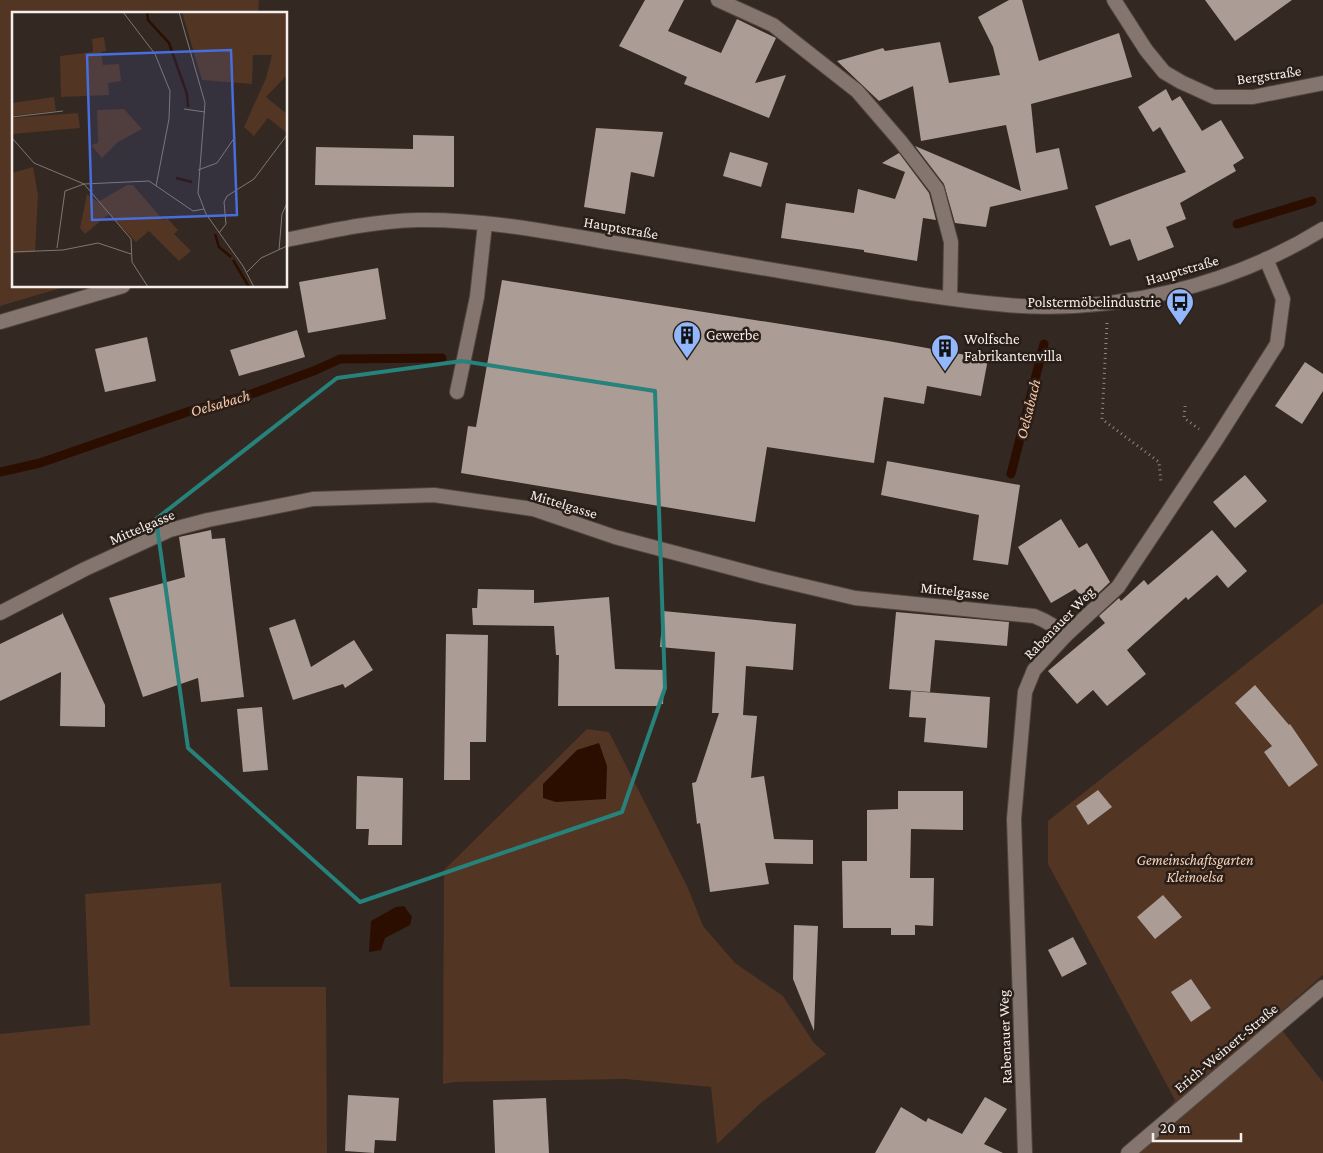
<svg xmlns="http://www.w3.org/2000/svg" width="1323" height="1153" font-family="'Crimson Pro',serif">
  <rect width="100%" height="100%" fill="#332822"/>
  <!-- green -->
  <g fill="#523523">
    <polygon points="0,0 259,0 258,14 14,14 14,286 68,286 0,306"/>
    <polygon points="1323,603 1323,975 1273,1019 1323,1082 1323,1153 1136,1153 1175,1100 1048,864 1048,821"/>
    <polygon points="587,729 609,732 688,888 703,926 735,963 783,996 814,1043 826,1054 762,1102 717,1144 711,1087 625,1079 454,1082 443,1084 444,870"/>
    <polygon points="221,883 230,987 326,987 327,1153 0,1153 0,1034 90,1025 85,894"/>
  </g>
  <!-- water -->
  <g fill="#2c0e00">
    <polygon points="599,743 607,766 606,799 556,802 543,798 543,784 577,750"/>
    <polygon points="404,906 412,917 410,925 385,938 381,950 369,952 371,921 396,907"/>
  </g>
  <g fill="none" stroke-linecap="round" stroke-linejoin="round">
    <!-- stream -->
    <g stroke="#2c0e00" stroke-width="9">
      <polyline points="1237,224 1312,201"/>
      <polyline points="0,472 40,463 190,411 249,395 316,370 340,359 442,358"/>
      <polyline points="1011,474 1044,344"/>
    </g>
  </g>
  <!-- building -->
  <g fill="#ab9d95">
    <polygon points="645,0 684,0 668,31 721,53 737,19 776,38 755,83 786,75 769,118 684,84 687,77 619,46"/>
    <polygon points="1009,0 1022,0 1039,61 1119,33 1132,77 1031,104 1036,153 1059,148 1068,189 990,207 986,227 955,223 944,184 915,146 1021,191 1006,125 921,141 913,86 879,101 837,61 883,48 885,51 940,42 949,83 1000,75 993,47 978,17"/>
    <polygon points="1205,0 1292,0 1235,41"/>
    <polygon points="1166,89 1172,101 1180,96 1202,131 1221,120 1244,158 1233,165 1236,171 1180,203 1186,219 1166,227 1174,247 1138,261 1130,239 1110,246 1095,206 1186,172 1160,127 1153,132 1138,107"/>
    <polygon points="596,128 663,132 654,177 631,172 625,214 584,207"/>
    <polygon points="413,135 454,136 454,187 315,185 316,147 413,149"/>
    <polygon points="730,152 768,163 761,187 723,176"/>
    <polygon points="899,153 929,193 936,220 923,218 917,261 864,252 864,250 781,238 786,203 854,213 858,189 895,199 905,172 882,163"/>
    <polygon points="378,268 386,319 308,333 299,282"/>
    <polygon points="502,280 888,341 988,359 981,396 927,386 924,404 884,397 874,463 767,447 755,522 461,473 468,426 476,427"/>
    <polygon points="297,330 305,357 239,376 230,350"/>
    <polygon points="147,337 156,381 105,392 95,349"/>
    <polygon points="1305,362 1323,374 1323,391 1302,424 1275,406"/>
    <polygon points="887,461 1020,485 1008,565 973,560 979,515 881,495"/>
    <polygon points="1245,475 1267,501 1235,528 1213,502"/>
    <polygon points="1061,519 1079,548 1087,543 1110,582 1088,603 1075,589 1051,603 1018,547"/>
    <polygon points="211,530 212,539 225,538 244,697 201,702 198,678 143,697 109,598 185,577 179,537"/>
    <polygon points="1212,530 1247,571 1228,588 1217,575 1188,600 1186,597 1127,650 1146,674 1107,706 1093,690 1077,704 1048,671 1105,623 1099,616 1119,598 1121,601 1144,580 1148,585"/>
    <polygon points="478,589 534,590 534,603 609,597 615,669 665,670 663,704 658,704 658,706 558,706 559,655 556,655 554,626 473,625 472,608 477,608"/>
    <polygon points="663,611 796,624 793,670 746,666 743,715 757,716 751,778 764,776 774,839 813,840 813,864 765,863 769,884 710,892 700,823 697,824 692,783 696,782 719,713 712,713 715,652 660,647"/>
    <polygon points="62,612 105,705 105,727 60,726 61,672 0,701 0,644 62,614"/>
    <polygon points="896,612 1009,622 1007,646 935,640 930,692 889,689"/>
    <polygon points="295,619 311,667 354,640 373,670 345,688 343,684 293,700 269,628"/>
    <polygon points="446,634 488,635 486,742 470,742 470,780 444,780"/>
    <polygon points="1255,685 1289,725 1290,724 1318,765 1289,787 1264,752 1272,746 1235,703"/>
    <polygon points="911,691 990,697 987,748 924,742 926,718 909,717"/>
    <polygon points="262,707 268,770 243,772 237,709"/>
    <polygon points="357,776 403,778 402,845 368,845 369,829 356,829"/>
    <polygon points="1098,790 1112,807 1088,825 1076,806"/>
    <polygon points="898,791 963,791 963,830 911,829 910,878 934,878 933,926 915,925 915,935 891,935 891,928 843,928 842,861 867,861 867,810 898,809"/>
    <polygon points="1163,895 1182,917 1155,939 1137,917"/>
    <polygon points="794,925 818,926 814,1031 793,979"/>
    <polygon points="1073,937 1087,964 1062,977 1048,950"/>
    <polygon points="1191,979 1211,1008 1191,1022 1171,992"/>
    <polygon points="348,1095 399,1098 396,1141 375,1140 374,1153 345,1151"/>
    <polygon points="985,1097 1007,1109 984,1144 1003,1153 875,1153 901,1107 926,1122 928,1118 962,1134"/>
    <polygon points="546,1098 549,1153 495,1153 493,1100"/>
  </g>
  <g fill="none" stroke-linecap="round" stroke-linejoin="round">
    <!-- service casing -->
    <g stroke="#504641" stroke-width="16">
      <polyline id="service" points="457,392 477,297 485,224"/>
    </g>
    <!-- minor casing -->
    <g stroke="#504641" stroke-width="16">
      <g id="minor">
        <polyline points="718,0 773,25 857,91 901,142 937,189 951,242 950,298"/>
        <polyline points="1114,0 1146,50 1164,72 1181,82 1214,97 1253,97 1323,83"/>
        <path d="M 0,613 L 85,569 L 170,530 L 208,520 L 313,499 L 434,495 L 533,509 L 615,537 L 770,578 L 855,598 L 1034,616 C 1047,621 1056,626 1065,636"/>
        <polyline points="1025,1153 1014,819 1025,692 1034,670 1065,636 1118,587 1216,440 1277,344 1283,299 1266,259"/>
        <polyline points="1128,1153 1323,987"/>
      </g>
    </g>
    <!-- secondary casing -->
    <g stroke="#504641" stroke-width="16">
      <g id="secondary">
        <path d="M 286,240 C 330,231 373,221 418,220 C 481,219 545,231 608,242 C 683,255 758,267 833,280 C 891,290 949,300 1007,305 C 1115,314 1231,286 1323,229"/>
        <polyline points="0,322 123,286"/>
      </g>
    </g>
    <!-- path -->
    <g stroke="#938984" stroke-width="3" stroke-dasharray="1 4" stroke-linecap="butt">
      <polyline points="1107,323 1102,419 1159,462 1161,483"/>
      <polyline points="1185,406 1184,418 1199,429"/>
    </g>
    <!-- service -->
    <use href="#service" stroke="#84766e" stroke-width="14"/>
    <!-- minor -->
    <use href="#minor" stroke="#84766e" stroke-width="14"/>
    <!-- secondary -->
    <use href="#secondary" stroke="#84766e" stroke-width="14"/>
  </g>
  <!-- marked area -->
  <path fill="none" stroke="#26827a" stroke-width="4" stroke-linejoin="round" d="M 462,361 L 655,391 L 665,688 L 622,812 L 360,902 L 188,748 L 156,519 L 337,378 Z"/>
  <!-- icons -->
  <defs>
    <g id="bus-pin" transform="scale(1.4375)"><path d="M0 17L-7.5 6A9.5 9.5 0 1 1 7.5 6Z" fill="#92b7fd" stroke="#291f18"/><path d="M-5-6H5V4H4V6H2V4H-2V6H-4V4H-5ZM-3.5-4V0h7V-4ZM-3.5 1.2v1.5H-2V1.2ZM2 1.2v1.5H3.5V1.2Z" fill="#111"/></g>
    <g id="building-pin" transform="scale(1.4375)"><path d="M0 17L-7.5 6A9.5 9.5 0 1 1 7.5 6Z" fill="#92b7fd" stroke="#291f18"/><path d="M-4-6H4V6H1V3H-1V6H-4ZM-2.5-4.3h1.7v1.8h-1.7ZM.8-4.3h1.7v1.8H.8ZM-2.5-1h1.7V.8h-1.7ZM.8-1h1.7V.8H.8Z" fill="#111"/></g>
  </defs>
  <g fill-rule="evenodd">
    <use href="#bus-pin" x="1180" y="302"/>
    <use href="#building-pin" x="687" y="335"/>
    <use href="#building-pin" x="945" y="348"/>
  </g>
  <g text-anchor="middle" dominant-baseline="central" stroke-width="5" stroke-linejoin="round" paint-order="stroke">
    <!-- street labels -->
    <g font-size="15" fill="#f6eeea" stroke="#291f18">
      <text transform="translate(1269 75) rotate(-8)">Bergstraße</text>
      <text transform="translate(621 228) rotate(10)">Hauptstraße</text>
      <text transform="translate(1182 270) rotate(-16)">Hauptstraße</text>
      <text transform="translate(564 504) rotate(17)">Mittelgasse</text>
      <text transform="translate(142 527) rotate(-23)">Mittelgasse</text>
      <text transform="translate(955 591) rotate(6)">Mittelgasse</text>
      <text transform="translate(1059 623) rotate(-46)">Rabenauer Weg</text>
      <text transform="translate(1005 1037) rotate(-92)">Rabenauer Weg</text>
      <text transform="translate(1226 1048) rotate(-40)">Erich-Weinert-Straße</text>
    </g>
    <!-- poi labels -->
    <g font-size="15" fill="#f6eeea" stroke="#291f18" text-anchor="start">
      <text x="1161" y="302" text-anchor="end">Polstermöbelindustrie</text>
      <text x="706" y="335">Gewerbe</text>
      <text x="964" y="339">Wolfsche<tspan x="964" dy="17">Fabrikantenvilla</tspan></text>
    </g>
    <!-- park labels -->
    <g font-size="15" font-style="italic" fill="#f8d1ba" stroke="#291f18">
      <text x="1195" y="860">Gemeinschaftsgarten<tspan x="1195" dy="17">Kleinoelsa</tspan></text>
    </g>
    <!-- water labels -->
    <g font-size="16" font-style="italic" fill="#f8c5a7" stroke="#291f18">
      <text transform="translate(220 403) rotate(-16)">Oelsabach</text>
      <text transform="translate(1028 409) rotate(-76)">Oelsabach</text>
    </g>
  </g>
  <!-- overview -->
  <g transform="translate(12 12)">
    <rect width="275" height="275" fill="#332822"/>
    <path d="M 170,0 L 275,0 L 275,63 L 254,85 L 275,102 L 275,121 L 256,106 L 242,124 L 232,115 L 254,66 L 260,43 L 241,43 L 240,72 L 190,68 ZM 92,25 L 94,39 L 89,40 L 91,53 L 107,52 L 109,69 L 96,71 L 97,83 L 49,85 L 48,44 L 81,40 L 80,27 ZM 42,85 L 44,99 L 0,104 L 0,91 ZM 112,97 L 130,117 L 106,130 L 90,146 L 79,133 L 86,131 L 85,98 ZM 66,101 L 68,116 L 0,122 L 0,106 ZM 21,155 L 26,183 L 23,240 L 0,241 L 0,161 ZM 115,173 L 121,173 L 151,208 L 155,206 L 166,218 L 162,222 L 179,239 L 167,249 L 137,219 L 124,230 L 97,202 L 73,222 L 68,216 L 75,182 L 86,190 Z" fill="#523523"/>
    <path fill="none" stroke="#2c0e00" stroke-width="2.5" d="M 135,0 L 136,8 L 157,31 L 175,82 L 176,95M 164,166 L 180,170M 203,222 L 207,235 L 219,245M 221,248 L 237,275"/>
    <path fill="none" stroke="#817772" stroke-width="1" d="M 111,0 L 143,42 L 158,79 L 157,107 L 144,174M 167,0 L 193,91 L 186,181 L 194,202 L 231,254 L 242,275M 172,97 L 193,100M 0,105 L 51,99M 0,126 L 22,151 L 72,172 L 119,227 L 120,250 L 136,275M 186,158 L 205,151 L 223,125M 207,221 L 214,212 L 212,190 L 215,184 L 242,167 L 275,123M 45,236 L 53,179 L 72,172 L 137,169 L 181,199 L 192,197M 267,238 L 270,202 L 275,191M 0,240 L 51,238 L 86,231 L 119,242M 235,260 L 249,246 L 275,234"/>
    <path fill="#486edc" fill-opacity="0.15" stroke="#486edc" stroke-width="2.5" d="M 219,38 L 225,203 L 80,208 L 75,43 Z"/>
    <rect width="275" height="275" fill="none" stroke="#f6eeea" stroke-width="2.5"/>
  </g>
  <!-- scale -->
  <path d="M1153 1133v8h88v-8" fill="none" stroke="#f6eeea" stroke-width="2.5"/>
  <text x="1160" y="1133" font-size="15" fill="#f6eeea" stroke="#291f18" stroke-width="4" paint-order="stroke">20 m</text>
</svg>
